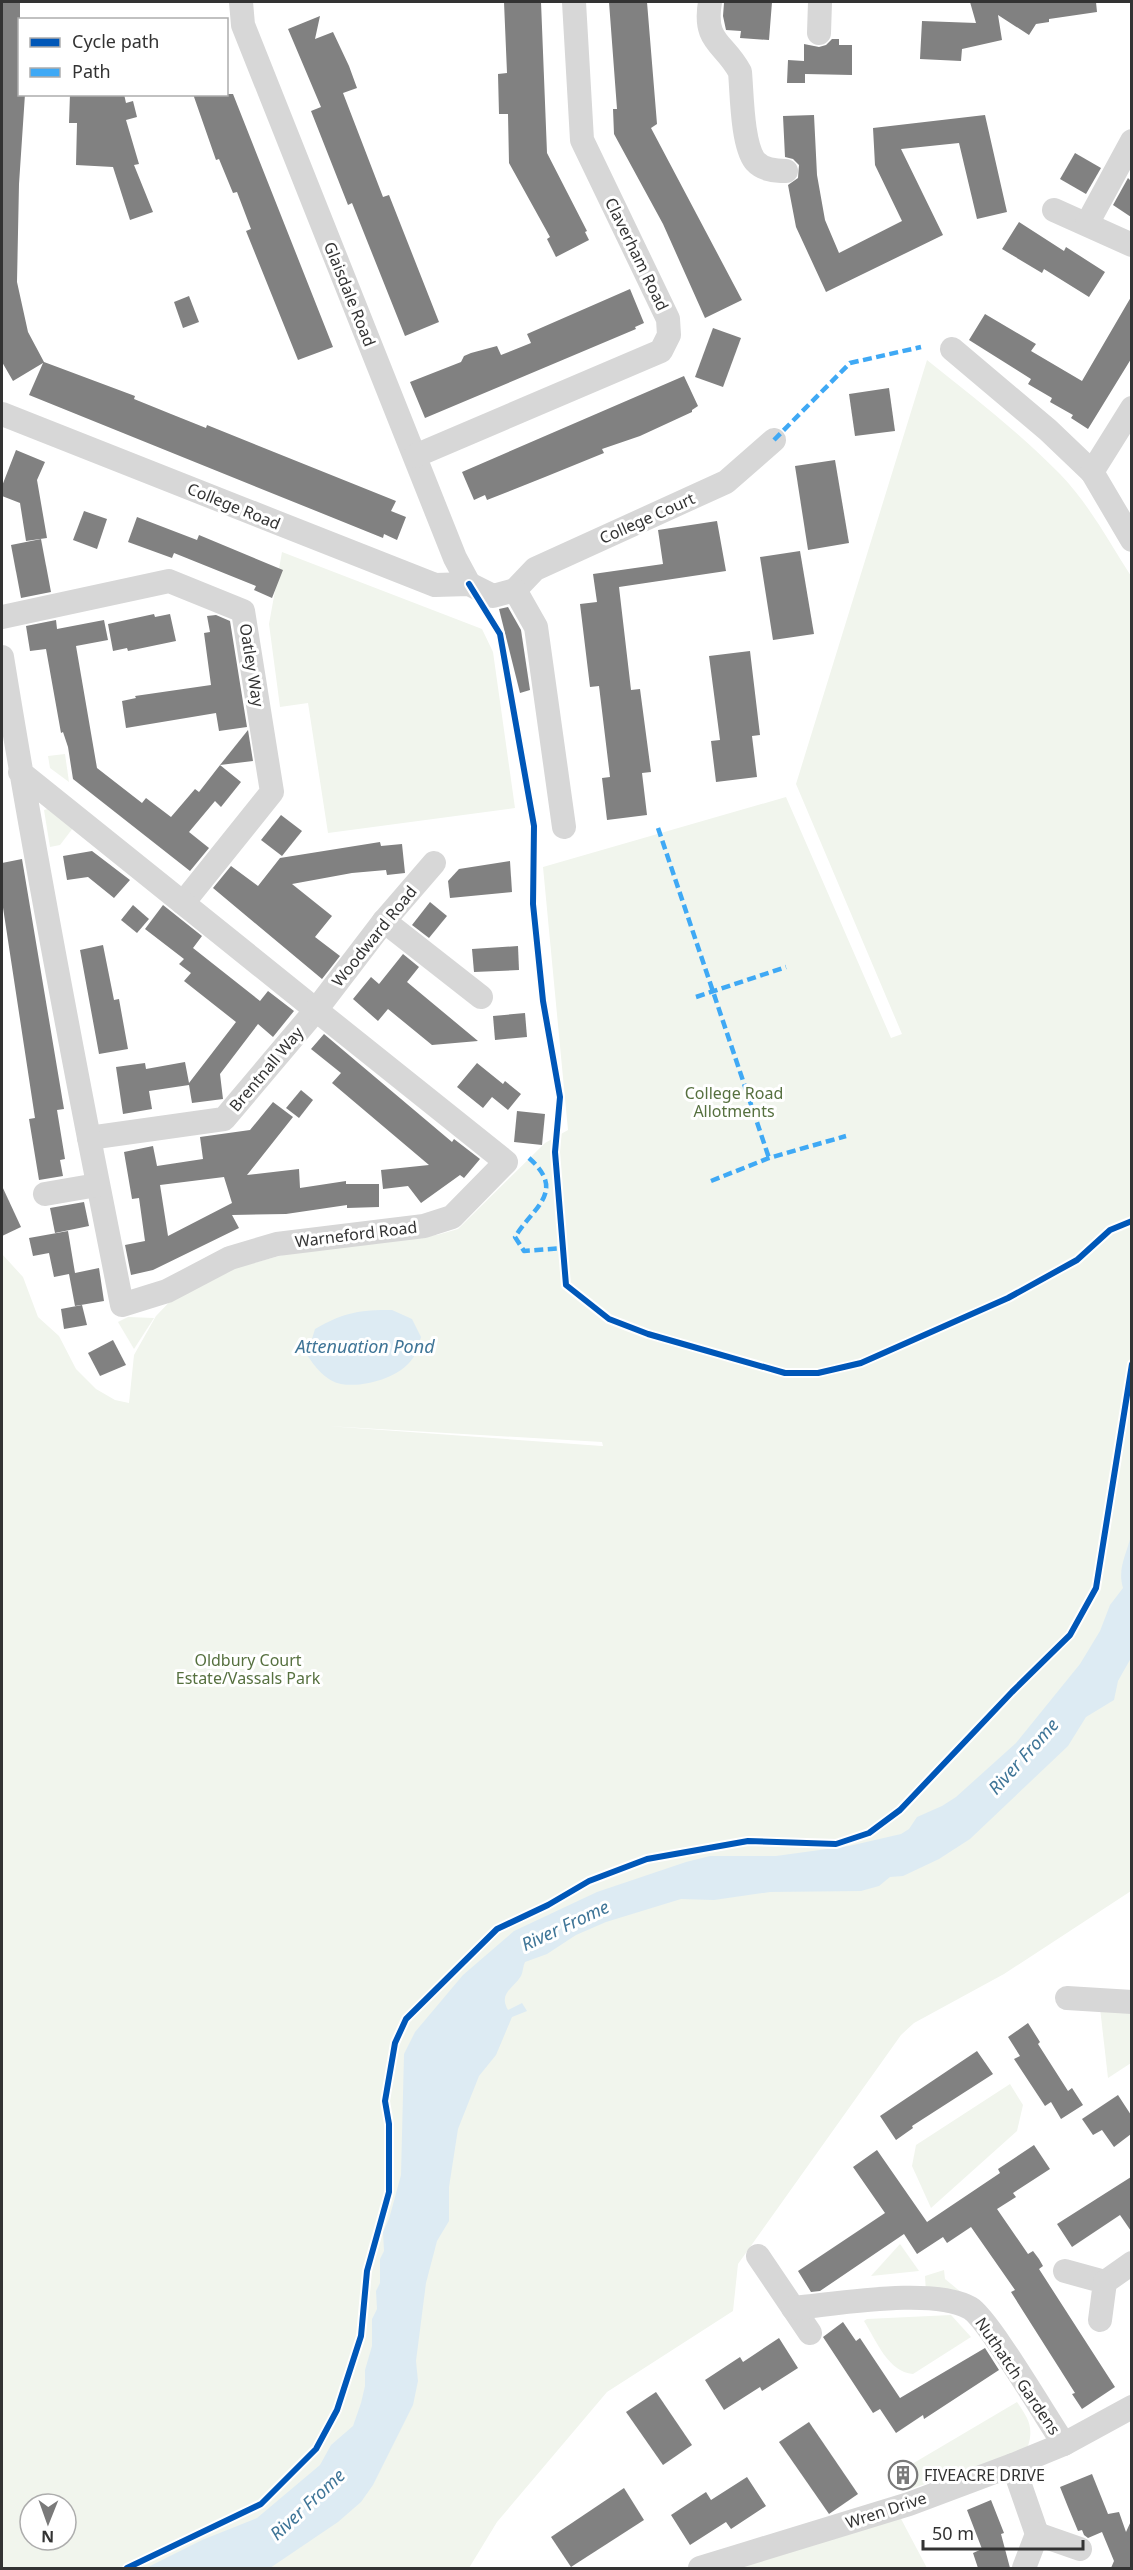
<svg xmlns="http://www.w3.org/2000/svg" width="1133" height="2570" font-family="'Noto Sans',sans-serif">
  <rect width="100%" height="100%" fill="#fff"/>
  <!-- green -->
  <g fill="#f1f5ed" fill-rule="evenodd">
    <path d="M 927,360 C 972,396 1019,432 1060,474 C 1089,504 1109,542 1131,576 L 1131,1891 L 1004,1974 L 914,2023 L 901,2035 L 738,2264 L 733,2311 L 607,2392 L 497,2522 L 469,2568 L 2,2568 L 2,1254 L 23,1277 L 38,1317 L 59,1336 L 76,1369 L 96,1389 L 115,1400 L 129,1403 L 134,1355 L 156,1316 L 179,1292 L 232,1269 L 297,1251 L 392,1237 L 437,1235 L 458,1229 L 545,1143 L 568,1130 L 543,867 L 786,797 L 891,1038 L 902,1034 L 796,784 ZM 327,1426 L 602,1442 L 603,1446 L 602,1446 ZM 30,2504 L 66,2504 L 66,2540 L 30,2540 Z"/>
    <polygon points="282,552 482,629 493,652 515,808 328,833 308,703 280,707 269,624"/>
    <polygon points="65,754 69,782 50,768 48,756"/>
    <polygon points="55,807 76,824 60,845 50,847 44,810"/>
    <polygon points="128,1317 154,1318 134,1349 118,1322"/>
    <polygon points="1100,2008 1131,2010 1131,2063 1108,2078"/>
    <polygon points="1010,2084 1023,2105 1017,2131 931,2208 912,2166 916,2145"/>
    <polygon points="900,2244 919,2271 871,2276"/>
    <polygon points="944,2270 945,2279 962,2293 926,2293 925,2276"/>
    <path d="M 951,2315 L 971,2337 L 913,2374 C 888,2372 876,2340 864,2321 L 867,2319 Z"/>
    <path d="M 1017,2402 C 1028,2418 1034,2427 1028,2446 L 1016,2454 L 907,2490 L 890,2477 Z"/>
    <polygon points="899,2515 927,2568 734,2568"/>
  </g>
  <!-- water -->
  <g fill="#ddebf3">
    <path d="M 392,1310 L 412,1319 L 421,1337 C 419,1343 417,1352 413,1358 C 400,1378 363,1388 341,1384 C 326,1381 315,1367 307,1355 L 315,1329 C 345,1312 359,1310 392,1310 Z"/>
    <path d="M 1131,1535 L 1131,1658 L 1118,1681 L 1114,1700 L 1086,1717 L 1068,1746 L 970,1839 L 939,1859 L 903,1876 L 890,1877 L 879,1886 L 861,1891 L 770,1892 L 714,1900 L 681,1899 L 606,1922 L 576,1935 L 547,1954 L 525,1962 C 523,1966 523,1972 521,1976 C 514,1988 498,1993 508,2010 L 522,2003 L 527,2011 L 512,2017 L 496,2055 L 479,2076 L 458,2129 L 449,2187 L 449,2221 L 437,2241 L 426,2283 L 416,2361 L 418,2381 L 413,2405 L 373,2485 L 361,2502 L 338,2522 L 270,2568 L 146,2568 L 202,2540 L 257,2518 L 320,2465 L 331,2445 L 353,2426 L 361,2403 L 365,2386 L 365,2370 L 372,2346 L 372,2319 L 377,2309 L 376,2291 L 380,2283 L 380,2259 L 384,2251 L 383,2232 L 389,2219 L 401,2175 L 404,2054 L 415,2032 L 463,1975 L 514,1931 L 597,1892 L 686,1862 L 710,1856 L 776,1856 L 849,1846 L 901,1834 L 909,1829 L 917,1817 L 942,1806 L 956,1797 L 1016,1743 L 1080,1664 L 1100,1631 L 1110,1605 L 1123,1588 C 1117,1568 1127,1554 1131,1535 Z"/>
  </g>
  <!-- building -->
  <g fill="#818181" fill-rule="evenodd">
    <polygon points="2,2 20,2 20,94 25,94 19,184 17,282 28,332 44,362 135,396 134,399 171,414 206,428 207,425 396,501 391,511 406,517 397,540 384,534 383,538 29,395 43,363 13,381 2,362"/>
    <polygon points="504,2 541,2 547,153 587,231 585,232 589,240 556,257 547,239 550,237 509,163 508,114 499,114 498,74 507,73"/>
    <polygon points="609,2 647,2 657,124 651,128 742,300 705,318 663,224 614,134 613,109 617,109"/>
    <polygon points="727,2 772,2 769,40 740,38 741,31 726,30 723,16 724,3"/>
    <polygon points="970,2 1096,2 1097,12 1049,19 1049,22 1036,24 1029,35 998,15 1002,40 962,49 961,61 920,59 922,21 976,23"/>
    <polygon points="320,16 315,39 333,32 349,66 357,88 343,93 383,197 389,195 439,322 405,336 352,203 348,205 311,111 321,107 288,29"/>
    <polygon points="832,39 839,39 839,45 852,45 852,75 805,74 805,83 787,83 788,60 804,61 804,44 819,47 826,45"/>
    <polygon points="70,94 124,94 126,103 133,101 137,117 126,120 139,164 134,165 153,212 130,220 113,167 76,165 77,123 69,123"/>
    <polygon points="193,94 233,94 333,347 298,360 246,231 251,229 237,192 233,193 219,159 216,160"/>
    <polygon points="814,115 817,175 825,220 839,253 902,221 875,165 873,128 985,115 1007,212 977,219 959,143 901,149 943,235 826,292 796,227 788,185 798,178 799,165 793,159 785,157 783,116"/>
    <polygon points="1075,153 1101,168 1086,194 1060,179"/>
    <polygon points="1128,178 1131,181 1131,217 1113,205"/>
    <polygon points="1019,222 1064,251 1066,247 1105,272 1089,297 1044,269 1042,273 1002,249"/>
    <polygon points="630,289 644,323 635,327 636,329 425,418 410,382 461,362 464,356 471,353 497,346 501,355 531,343 527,334"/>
    <polygon points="189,296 199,322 183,328 174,302"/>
    <polygon points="1131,297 1131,359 1088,429 1071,418 1073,415 1050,402 1052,398 1028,384 1031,379 969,340 985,314 1036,344 1031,351 1082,381"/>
    <polygon points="713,328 741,338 723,387 695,377"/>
    <polygon points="684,376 698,406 692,410 692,412 640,436 602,449 604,453 545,477 487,500 485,495 474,500 462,472"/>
    <polygon points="889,388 895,431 855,436 849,394"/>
    <polygon points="16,450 45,462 37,480 47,538 26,541 20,503 2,496 2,486"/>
    <polygon points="835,460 849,543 808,550 795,466"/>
    <polygon points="84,511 107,519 97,549 73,540"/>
    <polygon points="137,517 197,540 199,535 283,570 272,598 254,590 256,586 174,553 172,558 128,542"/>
    <polygon points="717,521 726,571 619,587 631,690 640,689 651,772 642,773 647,815 607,820 602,778 610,777 599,686 590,687 580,604 597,602 593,574 663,564 658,530"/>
    <polygon points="41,539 51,592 21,598 11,545"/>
    <polygon points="800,551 814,634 773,640 760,557"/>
    <polygon points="508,607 521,630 530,690 520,693 499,609"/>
    <polygon points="154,614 155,617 170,614 176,641 128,651 127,648 113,651 108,624"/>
    <polygon points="216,615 230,621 247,727 219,731 216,713 126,728 122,701 136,698 135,696 211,685 204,633 210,632 207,616"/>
    <polygon points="56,620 57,629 104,620 108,640 76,646 97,768 142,803 146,798 171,817 195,789 199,792 220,765 241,782 221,807 215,801 189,832 209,848 190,871 73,779 68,747 63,732 61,733 46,649 30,651 26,626"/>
    <polygon points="750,651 760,735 752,736 757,777 716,782 711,741 720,740 709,656"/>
    <polygon points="248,730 253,761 220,765"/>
    <polygon points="281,815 302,831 282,856 261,840"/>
    <polygon points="380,842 381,846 402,844 405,873 387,875 386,870 352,873 292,884 332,916 315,937 340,956 322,979 213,888 231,866 258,886 280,858"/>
    <polygon points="92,851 130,880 114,898 88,877 67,880 63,856"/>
    <polygon points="22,859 64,1109 57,1110 65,1159 60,1160 63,1176 39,1180 29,1119 35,1118 2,901 2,863"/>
    <polygon points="510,861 512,892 450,898 448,881 459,869"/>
    <polygon points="430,902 447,916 429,938 412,925"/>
    <polygon points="133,905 149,919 137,933 121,920"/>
    <polygon points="163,905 202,936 193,948 260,1001 268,991 294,1011 273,1037 258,1024 220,1074 223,1099 192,1103 189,1085 149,1091 152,1109 123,1114 116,1067 145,1063 146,1069 185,1062 189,1083 236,1022 184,981 191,973 179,964 184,959 145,929"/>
    <polygon points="103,945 114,1000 119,999 128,1049 99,1054 80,950"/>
    <polygon points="518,946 519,970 474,972 472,949"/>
    <polygon points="403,954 419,967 407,982 478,1041 432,1045 388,1009 378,1021 353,999 371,977 379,984"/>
    <polygon points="525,1013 527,1037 495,1040 493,1016"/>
    <polygon points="324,1034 452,1142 454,1139 480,1159 464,1178 460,1175 421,1203 408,1186 383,1189 381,1170 429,1165 332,1083 341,1073 311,1049"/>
    <polygon points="477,1063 503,1084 505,1081 521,1094 508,1110 492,1097 483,1108 457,1087"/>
    <polygon points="301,1090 313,1100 299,1118 286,1108"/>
    <path d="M 273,1102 L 293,1117 L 247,1175 L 299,1169 L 300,1188 L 346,1181 L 346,1184 L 379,1184 L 379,1207 L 347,1208 L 347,1205 L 286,1214 L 232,1215 L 239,1228 L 153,1270 L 131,1275 L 125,1245 L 145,1241 L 139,1198 L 132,1199 L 124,1152 L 153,1146 L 157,1166 L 203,1159 L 200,1137 L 250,1130 ZM 224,1177 L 232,1203 L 168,1236 L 160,1185 Z"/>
    <polygon points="517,1111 545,1114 542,1145 514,1142"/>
    <polygon points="2,1186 21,1227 2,1236"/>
    <polygon points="84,1202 89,1226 55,1233 50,1208"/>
    <polygon points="68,1231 75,1273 99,1268 104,1301 75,1306 69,1274 54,1277 49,1253 33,1256 29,1238"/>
    <polygon points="82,1305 87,1325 64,1329 61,1309"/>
    <polygon points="113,1340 126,1365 100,1376 88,1353"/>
    <polygon points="1028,2023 1040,2042 1038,2044 1068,2091 1072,2088 1083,2105 1061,2119 1051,2102 1045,2106 1014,2059 1020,2056 1008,2037"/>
    <polygon points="977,2051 993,2074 912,2126 913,2128 896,2140 880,2116"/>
    <polygon points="1118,2095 1131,2115 1131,2134 1114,2147 1102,2130 1093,2135 1082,2119"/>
    <polygon points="1034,2145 1050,2169 1013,2193 1016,2197 997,2209 1028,2254 1033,2251 1039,2259 1043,2266 1039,2269 1115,2387 1082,2409 1072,2394 1075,2393 1011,2292 1015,2290 971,2227 947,2243 943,2237 917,2254 904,2234 820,2291 811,2292 798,2271 885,2213 853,2167 877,2150 927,2222 1000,2173 998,2169"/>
    <polygon points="1131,2177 1131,2231 1120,2215 1072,2247 1057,2224"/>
    <polygon points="843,2322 856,2341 860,2338 900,2398 985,2348 999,2370 924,2419 923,2415 896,2433 880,2409 873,2413 823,2337"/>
    <polygon points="779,2338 798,2368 762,2391 760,2387 724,2410 705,2380 740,2357 743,2362"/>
    <polygon points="656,2392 692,2445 663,2465 626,2412"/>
    <polygon points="809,2422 858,2494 829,2514 779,2442"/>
    <polygon points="1092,2474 1108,2514 1119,2512 1126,2532 1131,2521 1131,2568 1111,2568 1114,2561 1102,2532 1088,2538 1084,2535 1082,2530 1078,2531 1068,2507 1060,2487"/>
    <polygon points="747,2477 766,2506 731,2529 726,2522 690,2545 671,2515 706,2492 711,2500"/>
    <polygon points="624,2488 644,2520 571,2567 551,2537"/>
    <polygon points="991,2500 1004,2533 1001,2534 1010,2568 978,2568 973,2553 982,2549 967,2510"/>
  </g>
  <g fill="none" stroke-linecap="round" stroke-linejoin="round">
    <!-- minor -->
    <g stroke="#d7d7d7" stroke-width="24">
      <polyline points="241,2 243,25 455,558 469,584"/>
      <path d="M 710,2 C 703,43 724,42 740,72 C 742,94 742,144 755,161 C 763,170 775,171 786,171"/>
      <polyline points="819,33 820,2"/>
      <polyline points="1054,210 1132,245"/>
      <polyline points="1087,224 1132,141"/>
      <polyline points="952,349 1048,430 1092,472"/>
      <polyline points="1132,408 1092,472 1132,540"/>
      <polyline points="2,414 435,585 469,584 493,596 515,590 535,569 726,482 774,440"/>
      <polyline points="415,456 661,351 669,335 668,319 582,140 574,2"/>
      <polyline points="515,590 536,627 564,827"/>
      <polyline points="2,617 169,581 243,611 272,792 183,903"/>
      <path d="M 2,657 C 28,818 58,978 89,1138 L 224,1119 L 316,1010 L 20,772"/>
      <polyline points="384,921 481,997"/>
      <polyline points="89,1138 122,1305 167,1291 230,1258 277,1244 424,1226 452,1217 506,1162 316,1010 384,921 434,863"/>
      <polyline points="45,1194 97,1185"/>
      <polyline points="1067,1998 1132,2002"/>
      <polyline points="758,2256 810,2333"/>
      <polyline points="1065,2271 1105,2282 1100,2320"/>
      <polyline points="1105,2282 1132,2263"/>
      <path d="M 793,2308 C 838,2304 933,2287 970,2308 C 988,2318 1048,2421 1064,2444"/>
      <polyline points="1013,2465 1037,2534"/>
      <polyline points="700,2568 909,2504 1013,2465 1064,2444 1132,2407"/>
      <polyline points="1024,2568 1037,2534 1080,2549"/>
    </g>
    <!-- quiet -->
    <g stroke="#3fa9f5" stroke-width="4.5" stroke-dasharray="9 4.5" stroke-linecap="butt">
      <polyline points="774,440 850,363 921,347"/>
      <polyline points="658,828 769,1158"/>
      <polyline points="696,997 786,967"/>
      <path d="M 529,1158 C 567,1192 533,1207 515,1237 L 524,1251 L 564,1248"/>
      <polyline points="711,1181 769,1158 846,1136"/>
    </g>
    <!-- cycleway casing -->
    <g stroke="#fff" stroke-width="10">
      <g id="cycleway">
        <polyline points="469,584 500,634 534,826 533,904 543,1001 560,1097 555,1152 566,1285 609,1319 648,1334 785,1373 818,1373 861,1363 1008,1298 1077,1260 1110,1230 1132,1221"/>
        <polyline points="127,2568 261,2504 316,2449 337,2410 361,2336 367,2271 389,2192 389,2124 385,2101 395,2043 406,2019 497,1929 548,1905 589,1881 647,1859 748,1841 836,1844 869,1833 900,1810 1012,1692 1070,1635 1096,1588 1132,1364"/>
      </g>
    </g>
    <!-- cycleway -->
    <use href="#cycleway" stroke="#0057b8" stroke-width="6"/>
  </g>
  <!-- icons -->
  <defs>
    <g id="building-ring" transform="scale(1.5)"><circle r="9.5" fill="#fff" stroke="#7a7a7a" stroke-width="1.5"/><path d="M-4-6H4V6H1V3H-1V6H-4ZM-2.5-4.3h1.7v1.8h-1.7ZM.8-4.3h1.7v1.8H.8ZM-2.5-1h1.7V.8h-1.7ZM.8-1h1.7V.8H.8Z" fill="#7a7a7a"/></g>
  </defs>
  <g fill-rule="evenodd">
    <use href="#building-ring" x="903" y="2475"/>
  </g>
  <g text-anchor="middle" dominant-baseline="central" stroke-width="6" stroke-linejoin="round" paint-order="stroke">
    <!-- street labels -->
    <g font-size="16" fill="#333" stroke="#fff">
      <text transform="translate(637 254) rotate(64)">Claverham Road</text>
      <text transform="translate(350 294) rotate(68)">Glaisdale Road</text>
      <text transform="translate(234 506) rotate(22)">College Road</text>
      <text transform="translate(647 518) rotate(-24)">College Court</text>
      <text transform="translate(252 665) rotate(81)">Oatley Way</text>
      <text transform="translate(374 936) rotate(-51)">Woodward Road</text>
      <text transform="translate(266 1069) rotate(-50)">Brentnall Way</text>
      <text transform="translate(356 1234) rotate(-7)">Warneford Road</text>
      <text transform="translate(1018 2376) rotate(56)">Nuthatch Gardens</text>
      <text transform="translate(886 2510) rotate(-18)">Wren Drive</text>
    </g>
    <!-- park labels -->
    <g font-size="16" fill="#56703f" stroke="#fff">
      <text x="734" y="1093">College Road<tspan x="734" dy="18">Allotments</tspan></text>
      <text x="248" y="1660">Oldbury Court<tspan x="248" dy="18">Estate/Vassals Park</tspan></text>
    </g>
    <!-- poi labels -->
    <g font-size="16" fill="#333" stroke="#fff" text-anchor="start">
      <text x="924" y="2475">FIVEACRE DRIVE</text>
    </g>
    <!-- water labels -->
    <g font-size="18" font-style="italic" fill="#3f7597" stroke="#fff">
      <text x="365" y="1346">Attenuation Pond</text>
      <text transform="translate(1023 1756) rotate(-48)">River Frome</text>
      <text transform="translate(565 1925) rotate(-25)">River Frome</text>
      <text transform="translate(307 2504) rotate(-43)">River Frome</text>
    </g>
  </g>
  <!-- border -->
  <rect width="1133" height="2570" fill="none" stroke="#333333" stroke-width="6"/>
  <!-- legend -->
  <rect x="18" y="18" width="210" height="78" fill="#ffffff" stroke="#adadad" stroke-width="1.5"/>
  <rect x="30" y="38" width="30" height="9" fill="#0057b8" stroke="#adadad" stroke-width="1.5"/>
  <text x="72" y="48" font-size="18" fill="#333333">Cycle path</text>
  <rect x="30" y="68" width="30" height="9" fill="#3fa9f5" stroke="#adadad" stroke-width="1.5"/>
  <text x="72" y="78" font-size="18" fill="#333333">Path</text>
  <!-- north arrow -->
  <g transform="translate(48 2522) rotate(181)"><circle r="28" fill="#ffffff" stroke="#adadad" stroke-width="1.5"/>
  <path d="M0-4.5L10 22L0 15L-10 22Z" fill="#7a7a7a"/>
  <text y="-9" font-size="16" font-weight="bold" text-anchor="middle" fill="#333333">N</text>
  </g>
  <!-- scale -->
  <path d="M923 2540v9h160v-9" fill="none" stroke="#333333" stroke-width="3"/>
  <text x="932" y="2540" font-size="18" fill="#333333" stroke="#ffffff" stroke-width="4.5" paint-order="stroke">50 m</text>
</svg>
